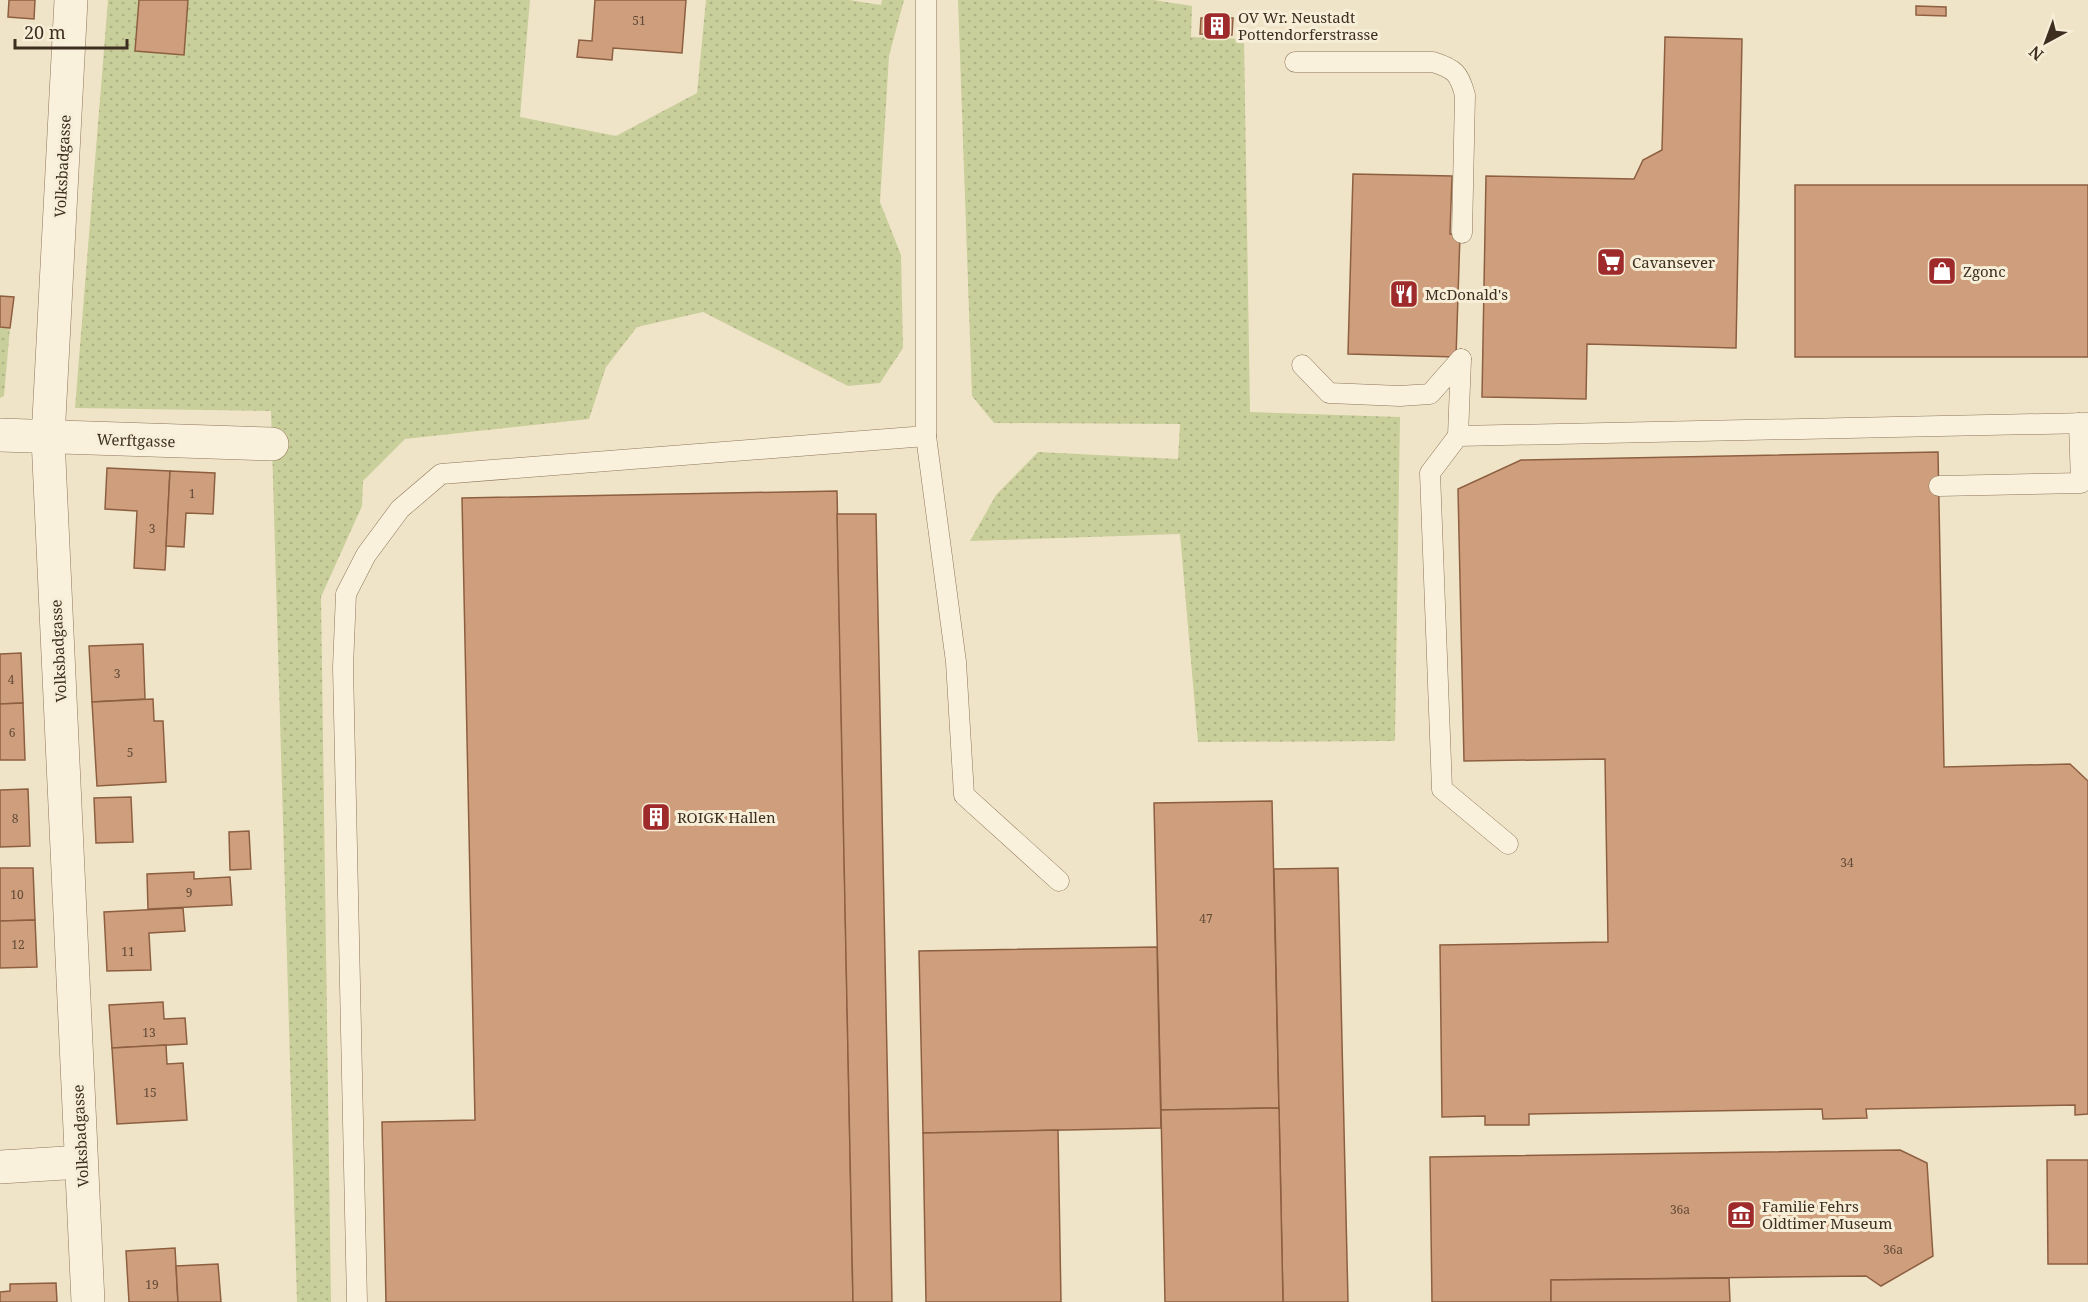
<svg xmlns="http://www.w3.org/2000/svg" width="2088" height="1302" font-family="'Noto Serif',serif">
  <defs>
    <pattern id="grass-dots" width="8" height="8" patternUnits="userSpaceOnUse" patternTransform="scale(1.5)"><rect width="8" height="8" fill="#c9cf9b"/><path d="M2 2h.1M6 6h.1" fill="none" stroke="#aeb285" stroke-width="1.8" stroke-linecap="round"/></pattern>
  </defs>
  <rect width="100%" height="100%" fill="#f0e4c8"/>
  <!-- grass -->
  <g fill="url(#grass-dots)">
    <polygon points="108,0 530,0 520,117 616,136 697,93 706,0 849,0 881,5 882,0 904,0 889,56 880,202 901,255 903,348 880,383 848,386 703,312 637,327 606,367 589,419 405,439 363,481 362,506 321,597 331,1302 297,1302 271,411 75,408"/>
    <polygon points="958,0 1154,0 1192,6 1191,37 1244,39 1250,412 1400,417 1395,741 1198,742 1180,534 970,541 996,495 1038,452 1178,459 1180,424 994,423 972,396"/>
    <polygon points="0,327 10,328 4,396 0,398"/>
  </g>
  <!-- building -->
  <g fill="#cf9f7d" stroke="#8d5f41" stroke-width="1.5">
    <polygon points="9,0 35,0 34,19 8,17"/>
    <polygon points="139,0 188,0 184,55 135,51"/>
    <polygon points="595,0 686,0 682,53 613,48 612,60 577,57 579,40 592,41"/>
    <polygon points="1916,6 1946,7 1946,16 1916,15"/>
    <polygon points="1201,18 1233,18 1232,35 1200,34"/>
    <polygon points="1665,37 1742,39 1736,348 1587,344 1586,399 1482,397 1486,176 1634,179 1643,160 1662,150"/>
    <polygon points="1353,174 1452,176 1450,234 1460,234 1456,357 1348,354"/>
    <rect x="1795" y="185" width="293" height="172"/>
    <polygon points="0,296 14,297 10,328 0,327"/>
    <polygon points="1938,452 1944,767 2070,764 2088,781 2088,1114 2075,1115 2075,1105 1866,1109 1867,1118 1823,1119 1822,1109 1529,1114 1529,1125 1485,1125 1485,1116 1442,1117 1440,945 1608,942 1605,759 1464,761 1458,489 1521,460"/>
    <polygon points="107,468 170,471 165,570 134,568 137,511 105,509"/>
    <polygon points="170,471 215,473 213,514 186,513 184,547 166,546"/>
    <polygon points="837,491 853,1302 386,1302 382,1122 475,1120 462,498"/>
    <polygon points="837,514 876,514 892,1302 853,1302"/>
    <polygon points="143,644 145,699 92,702 89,646"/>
    <polygon points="21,653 23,703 0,704 0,654"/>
    <polygon points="153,699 154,721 163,721 166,782 97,786 92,702"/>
    <polygon points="23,703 25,760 0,760 0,704"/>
    <polygon points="28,789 30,846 0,847 0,790"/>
    <polygon points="131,797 133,842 96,843 94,798"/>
    <polygon points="1272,801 1279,1108 1161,1110 1154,803"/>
    <polygon points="249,831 251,869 230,870 229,832"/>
    <polygon points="0,868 33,868 35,920 0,921"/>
    <polygon points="1338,868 1348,1302 1283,1302 1274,869"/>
    <polygon points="194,872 194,879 230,877 232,905 148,909 147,874"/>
    <polygon points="183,908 185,931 149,933 151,970 107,971 104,912"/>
    <polygon points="35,920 37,967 0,968 0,921"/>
    <polygon points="1157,947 1161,1128 923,1133 919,951"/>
    <polygon points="163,1002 164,1019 185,1018 187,1044 112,1048 109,1005"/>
    <polygon points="166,1045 167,1064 183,1063 187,1120 117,1124 112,1048"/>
    <polygon points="1279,1108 1283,1302 1165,1302 1161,1110"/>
    <polygon points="1058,1130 1061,1302 926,1302 923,1133"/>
    <polygon points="1900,1150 1927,1163 1933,1256 1881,1286 1866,1276 1551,1280 1551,1302 1432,1302 1430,1157"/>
    <polygon points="2047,1160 2088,1160 2088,1264 2048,1264"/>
    <polygon points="175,1248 178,1302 129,1302 126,1251"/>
    <polygon points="218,1264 221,1302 178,1302 176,1266"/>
    <polygon points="1729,1278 1730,1302 1551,1302 1551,1280"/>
    <polygon points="56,1283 57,1302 0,1302 0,1292 10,1291 10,1284"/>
  </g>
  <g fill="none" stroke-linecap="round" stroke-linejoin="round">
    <!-- lane casing -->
    <g stroke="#8d765c" stroke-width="21">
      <g id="lane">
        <path d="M 1295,62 L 1433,62 C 1455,69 1459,73 1465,95 L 1462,233"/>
        <polyline points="1302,365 1329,393 1400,396 1430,394 1461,359"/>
        <polyline points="926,436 956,662 964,795 1059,881"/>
        <polyline points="1458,436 1461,359"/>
        <polyline points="1939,486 2081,483 2079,423"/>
        <polyline points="1508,844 1442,789 1430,473 1458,436 2088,423"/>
        <polyline points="357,1302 343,667 346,594 366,555 400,509 441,474 926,436 926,0"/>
      </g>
    </g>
    <!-- street casing -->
    <g stroke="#8d765c" stroke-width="34">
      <g id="street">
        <polyline points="71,0 48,438 88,1302"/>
        <polyline points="0,435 272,444"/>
        <polyline points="0,1167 81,1162"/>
      </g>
    </g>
    <!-- lane -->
    <use href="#lane" stroke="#faf1dc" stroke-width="20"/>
    <!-- street -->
    <use href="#street" stroke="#faf1dc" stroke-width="33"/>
  </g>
  <!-- icons -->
  <defs>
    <g id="building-square" transform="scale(1.5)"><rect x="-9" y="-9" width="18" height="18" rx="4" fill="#9e2a2b" stroke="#f7eed8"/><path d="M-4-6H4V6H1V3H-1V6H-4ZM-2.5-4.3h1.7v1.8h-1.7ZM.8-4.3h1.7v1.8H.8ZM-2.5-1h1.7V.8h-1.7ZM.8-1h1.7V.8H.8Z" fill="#fff"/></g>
    <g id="supermarket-square" transform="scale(1.5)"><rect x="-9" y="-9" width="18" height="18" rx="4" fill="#9e2a2b" stroke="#f7eed8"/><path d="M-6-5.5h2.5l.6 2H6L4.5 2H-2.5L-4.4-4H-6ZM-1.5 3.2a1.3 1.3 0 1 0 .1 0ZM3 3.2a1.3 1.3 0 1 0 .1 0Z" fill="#fff"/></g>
    <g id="shop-square" transform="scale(1.5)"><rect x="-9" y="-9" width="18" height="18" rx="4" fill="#9e2a2b" stroke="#f7eed8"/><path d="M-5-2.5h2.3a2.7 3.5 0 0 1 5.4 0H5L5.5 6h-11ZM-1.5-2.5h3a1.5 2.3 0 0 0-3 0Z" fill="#fff"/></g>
    <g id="restaurant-square" transform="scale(1.5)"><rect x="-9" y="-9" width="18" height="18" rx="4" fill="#9e2a2b" stroke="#f7eed8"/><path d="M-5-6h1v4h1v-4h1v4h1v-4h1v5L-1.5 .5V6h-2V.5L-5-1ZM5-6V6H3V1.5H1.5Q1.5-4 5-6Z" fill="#fff"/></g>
    <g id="museum-square" transform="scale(1.5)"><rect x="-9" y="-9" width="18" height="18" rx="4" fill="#9e2a2b" stroke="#f7eed8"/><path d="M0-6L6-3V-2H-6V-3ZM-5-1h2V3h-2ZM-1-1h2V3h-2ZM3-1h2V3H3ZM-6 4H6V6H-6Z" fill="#fff"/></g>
  </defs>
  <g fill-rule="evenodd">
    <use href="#building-square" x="1217" y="26"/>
    <use href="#supermarket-square" x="1611" y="262"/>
    <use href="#shop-square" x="1942" y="271"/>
    <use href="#restaurant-square" x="1404" y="294"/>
    <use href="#building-square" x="656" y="817"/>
    <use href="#museum-square" x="1741" y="1215"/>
  </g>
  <g text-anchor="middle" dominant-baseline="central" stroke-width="6" stroke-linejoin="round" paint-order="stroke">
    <!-- number labels -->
    <g font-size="12" fill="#624a37">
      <text x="639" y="20">51</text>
      <text x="192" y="493">1</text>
      <text x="152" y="528">3</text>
      <text x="117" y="673">3</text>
      <text x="11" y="679">4</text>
      <text x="12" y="732">6</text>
      <text x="130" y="752">5</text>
      <text x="15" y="818">8</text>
      <text x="1847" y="862">34</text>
      <text x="189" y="892">9</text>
      <text x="17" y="894">10</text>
      <text x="1206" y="918">47</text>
      <text x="18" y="944">12</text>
      <text x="128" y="951">11</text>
      <text x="149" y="1032">13</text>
      <text x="150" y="1092">15</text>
      <text x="1680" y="1209">36a</text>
      <text x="1893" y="1249">36a</text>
      <text x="152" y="1284">19</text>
    </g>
    <!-- poi labels -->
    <g font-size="15" fill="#3d2e20" stroke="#f7eed8" text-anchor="start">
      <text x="1238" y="17">OV Wr. Neustadt<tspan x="1238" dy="17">Pottendorferstrasse</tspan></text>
      <text x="1632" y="262">Cavansever</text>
      <text x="1963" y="271">Zgonc</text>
      <text x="1425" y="294">McDonald's</text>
      <text x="677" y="817">ROIGK Hallen</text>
      <text x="1762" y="1206">Familie Fehrs<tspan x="1762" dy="17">Oldtimer Museum</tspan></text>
    </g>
    <!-- street labels -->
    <g font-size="15" fill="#3d2e20" stroke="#f7eed8">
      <text transform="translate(62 166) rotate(-87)">Volksbadgasse</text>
      <text transform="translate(136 440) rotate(2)">Werftgasse</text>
      <text transform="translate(58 651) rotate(-93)">Volksbadgasse</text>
      <text transform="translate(80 1136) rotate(-93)">Volksbadgasse</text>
    </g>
  </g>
  <!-- north arrow -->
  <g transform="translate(2046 42) rotate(221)" stroke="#f7eed8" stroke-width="4.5" paint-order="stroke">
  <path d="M0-4.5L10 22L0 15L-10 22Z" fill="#3d2e20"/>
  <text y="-9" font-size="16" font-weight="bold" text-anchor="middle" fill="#3d2e20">N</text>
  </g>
  <!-- scale -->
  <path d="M15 39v9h112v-9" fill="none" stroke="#3d2e20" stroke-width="3"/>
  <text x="24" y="39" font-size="18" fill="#3d2e20" stroke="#f7eed8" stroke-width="4.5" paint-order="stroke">20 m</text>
</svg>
